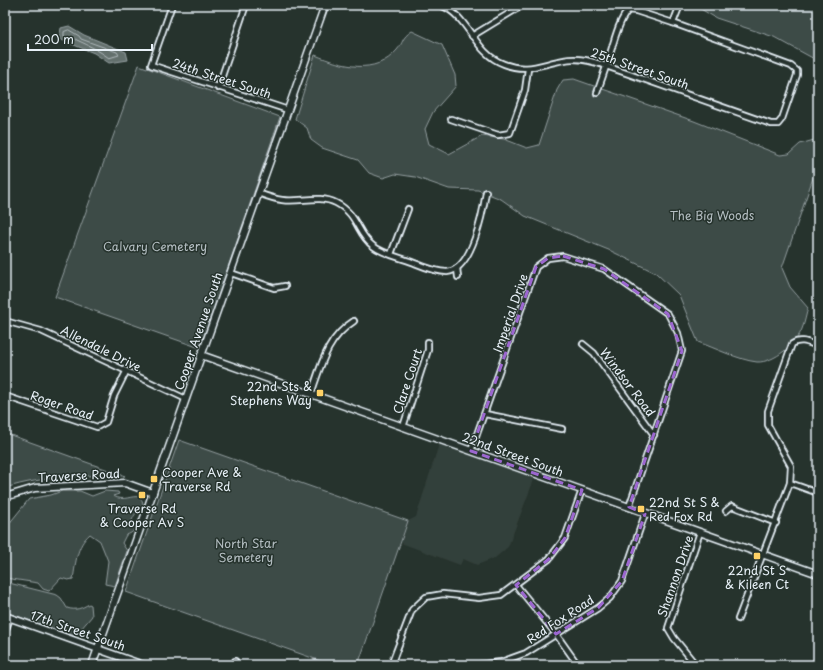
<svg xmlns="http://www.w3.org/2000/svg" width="823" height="670" font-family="'Playpen Sans',sans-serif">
  <rect width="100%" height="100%" fill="#26332d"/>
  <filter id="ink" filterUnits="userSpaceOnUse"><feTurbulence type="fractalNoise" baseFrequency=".025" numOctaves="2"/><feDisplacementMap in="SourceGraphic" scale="8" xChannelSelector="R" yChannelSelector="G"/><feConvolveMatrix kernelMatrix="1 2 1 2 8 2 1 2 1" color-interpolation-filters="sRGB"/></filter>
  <g filter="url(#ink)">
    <!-- built -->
    <polygon fill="#333f3a" points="439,444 535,477 508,547 495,558 477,565 463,559 460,565 401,543 408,521 416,517"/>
    <!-- green -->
    <g fill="#3e4b47" stroke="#939ea0">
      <polygon points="694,5 818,5 818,61 774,37 716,18"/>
      <path d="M 412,31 L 442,45 L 455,75 L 456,86 L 433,112 L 425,129 L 429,144 L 449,154 L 482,136 L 504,139 L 527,148 L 539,145 L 557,90 L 563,80 L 574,79 L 694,121 L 780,155 L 789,154 L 800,144 L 814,140 L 818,143 L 816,169 L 782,268 L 790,287 L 808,308 C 806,314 805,322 802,329 C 797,343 774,363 757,362 C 739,360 715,348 698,342 L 679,295 L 656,273 L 611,251 L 525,216 L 501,199 L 478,190 L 449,189 L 415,177 L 395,174 L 383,178 L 369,173 L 358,160 L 322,148 L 311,140 L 307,128 L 295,119 L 315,55 C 342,66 375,76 397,50 C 404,42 401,38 412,31 Z"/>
      <polygon points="139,65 280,117 200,348 55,297"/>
      <path d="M 5,433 L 125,476 C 84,475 44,476 5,488 Z"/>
      <polygon points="179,440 408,521 358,665 332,665 126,592"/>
      <path d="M 62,491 L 80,491 L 92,496 L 105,491 L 118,492 L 119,494 L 113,496 C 125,502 130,495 140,497 L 144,506 C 138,511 130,517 132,526 L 139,521 C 136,528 134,533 126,535 L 122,543 L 127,551 L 115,586 L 105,584 L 108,561 L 100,541 L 90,534 C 76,546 76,563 73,579 L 68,580 L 61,578 L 49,591 L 43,589 L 38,583 L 5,578 L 5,532 L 8,525 L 29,499 L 51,495 Z"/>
      <path d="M 5,582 L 57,595 L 61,598 L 67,608 C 76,611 82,608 89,604 L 91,605 L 92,616 L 75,636 L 5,612 Z"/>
    </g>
    <!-- water -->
    <polygon fill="#636f6d" stroke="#98a3a5" points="69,26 84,35 126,52 128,60 109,63 94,53 59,39 61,28"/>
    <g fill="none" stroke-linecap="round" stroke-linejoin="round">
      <!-- shore -->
      <path stroke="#b3bdc0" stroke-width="1" d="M 69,30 L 79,36 L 81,39 L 117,52 L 119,55 L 109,58 C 100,51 88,45 79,41 C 75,38 68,38 64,36 L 64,32 Z"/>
      <!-- street casing -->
      <g stroke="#e8f1f8" stroke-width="8">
        <g id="street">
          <polyline points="172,5 151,65 288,110"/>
          <path d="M 440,5 C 470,16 473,53 504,64 C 527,73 541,64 564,60 C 578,57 592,61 606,66 L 771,124 L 778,124 L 782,119 L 797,75 L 797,71 L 791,66 L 673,23 L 636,11 L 629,10 C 619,17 612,49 608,61 L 597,93"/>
          <polyline points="673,23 680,5"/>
          <polyline points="472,36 523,5"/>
          <polyline points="218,88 246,5"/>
          <polyline points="451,119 498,135 510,133 525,90 528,69"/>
          <path d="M 258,193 C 266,196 274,199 282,200 C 300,203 319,194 336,203 C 359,215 356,233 373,246 C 383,254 399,257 412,262 C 422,266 435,272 447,272 C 472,270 483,212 486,192"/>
          <polyline points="391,254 408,209"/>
          <polyline points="457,268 458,277"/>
          <polyline points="231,273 274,288 285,286"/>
          <polyline points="5,321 41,331 186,399"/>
          <polyline points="583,344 594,353 654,435"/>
          <path d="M 311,394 C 321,365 327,338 354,321"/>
          <polyline points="5,396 97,427 106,422 114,396 126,372"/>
          <polyline points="485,414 562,429"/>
          <polyline points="403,427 428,350 428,342"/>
          <polyline points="471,451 536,267 548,258 563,256 604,269 668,314 678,333 682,351 629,507"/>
          <polyline points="790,483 818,493"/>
          <polyline points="726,511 732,506 776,523"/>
          <polyline points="516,585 556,634 578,665"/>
          <path d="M 738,619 L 790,483 L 791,466 L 768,425 L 768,411 L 792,344 C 801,338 809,343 818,346"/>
          <polyline points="5,632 10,618"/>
          <polyline points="234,665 235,661"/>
          <polyline points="391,665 412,610 426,597 443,594 479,598 501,595 549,559 565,538 582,490"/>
          <polyline points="478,665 501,662 526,653 598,608 610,598 622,581 645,514"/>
          <polyline points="696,665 674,638 668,628 700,532"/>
        </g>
      </g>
      <!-- secondary casing -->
      <g stroke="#e8f1f8" stroke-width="9">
        <g id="secondary">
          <polyline points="201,355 818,574"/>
          <polyline points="5,497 35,488 125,483 153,493"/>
          <polyline points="5,616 143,665"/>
          <polyline points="92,665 325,5"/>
        </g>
      </g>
      <!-- street -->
      <use href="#street" stroke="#26332d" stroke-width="4.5"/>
      <!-- secondary -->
      <use href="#secondary" stroke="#26332d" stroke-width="6"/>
    </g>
  </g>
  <!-- marked area -->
  <path fill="none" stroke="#9c67d0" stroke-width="3" stroke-dasharray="8 5" stroke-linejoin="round" d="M 563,256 L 604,269 L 668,314 L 682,351 L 629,507 L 645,514 L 622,581 L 598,608 L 556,634 L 516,585 L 549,559 L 565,538 L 582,490 L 471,451 L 536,267 L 548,258 Z"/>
  <!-- markers -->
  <g fill="#ffd166" stroke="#26332d" stroke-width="1.5">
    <rect x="316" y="389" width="8" height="8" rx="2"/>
    <rect x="150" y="475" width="8" height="8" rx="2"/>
    <rect x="138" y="491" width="8" height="8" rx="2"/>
    <rect x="637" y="505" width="8" height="8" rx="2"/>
    <rect x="753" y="552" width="8" height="8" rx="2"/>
  </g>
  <g text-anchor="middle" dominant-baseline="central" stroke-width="3" stroke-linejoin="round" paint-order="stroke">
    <!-- street labels -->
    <g font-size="12" fill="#e8f1f8" stroke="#26332d">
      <text transform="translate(640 68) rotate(19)">25th Street South</text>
      <text transform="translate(222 78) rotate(18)">24th Street South</text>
      <text transform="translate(510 313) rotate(-71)">Imperial Drive</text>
      <text transform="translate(198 331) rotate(-71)">Cooper Avenue South</text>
      <text transform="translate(101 348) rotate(26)">Allendale Drive</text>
      <text transform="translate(407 381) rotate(-72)">Clare Court</text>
      <text transform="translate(628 382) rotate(53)">Windsor Road</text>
      <text transform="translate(62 405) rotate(19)">Roger Road</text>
      <text transform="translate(513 454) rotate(20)">22nd Street South</text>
      <text transform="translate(79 475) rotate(-3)">Traverse Road</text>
      <text transform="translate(675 576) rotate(-71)">Shannon Drive</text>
      <text transform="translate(560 619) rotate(-33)">Red Fox Road</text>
      <text transform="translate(78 630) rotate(19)">17th Street South</text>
    </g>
    <!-- park labels -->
    <g font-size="12" fill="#b5bfc3" stroke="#26332d">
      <text x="712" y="215">The Big Woods</text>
      <text x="155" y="246">Calvary Cemetery</text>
      <text x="246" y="543">North Star<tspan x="246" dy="14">Semetery</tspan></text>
    </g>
    <!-- poi labels -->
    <g font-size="12" fill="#e8f1f8" stroke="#26332d" text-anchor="start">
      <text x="312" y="386" text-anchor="end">22nd Sts &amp;<tspan x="312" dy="14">Stephens Way</tspan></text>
      <text x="162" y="472">Cooper Ave &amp;<tspan x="162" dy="14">Traverse Rd</tspan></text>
      <text x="649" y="502">22nd St S &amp;<tspan x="649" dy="14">Red Fox Rd</tspan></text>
      <text x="142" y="508" text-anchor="middle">Traverse Rd<tspan x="142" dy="14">&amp; Cooper Av S</tspan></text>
      <text x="757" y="570" text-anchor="middle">22nd St S<tspan x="757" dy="14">&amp; Kileen Ct</tspan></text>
    </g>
  </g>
  <!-- margin -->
  <rect width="823" height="670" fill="none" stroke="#26332d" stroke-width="20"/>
  <rect x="10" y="10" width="803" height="650" fill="none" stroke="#e8f1f8" stroke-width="1.5" filter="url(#ink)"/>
  <!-- scale -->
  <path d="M28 44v6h124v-6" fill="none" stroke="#e8f1f8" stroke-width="2"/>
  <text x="34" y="44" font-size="12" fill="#e8f1f8" stroke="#26332d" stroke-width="3" paint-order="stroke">200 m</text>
</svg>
